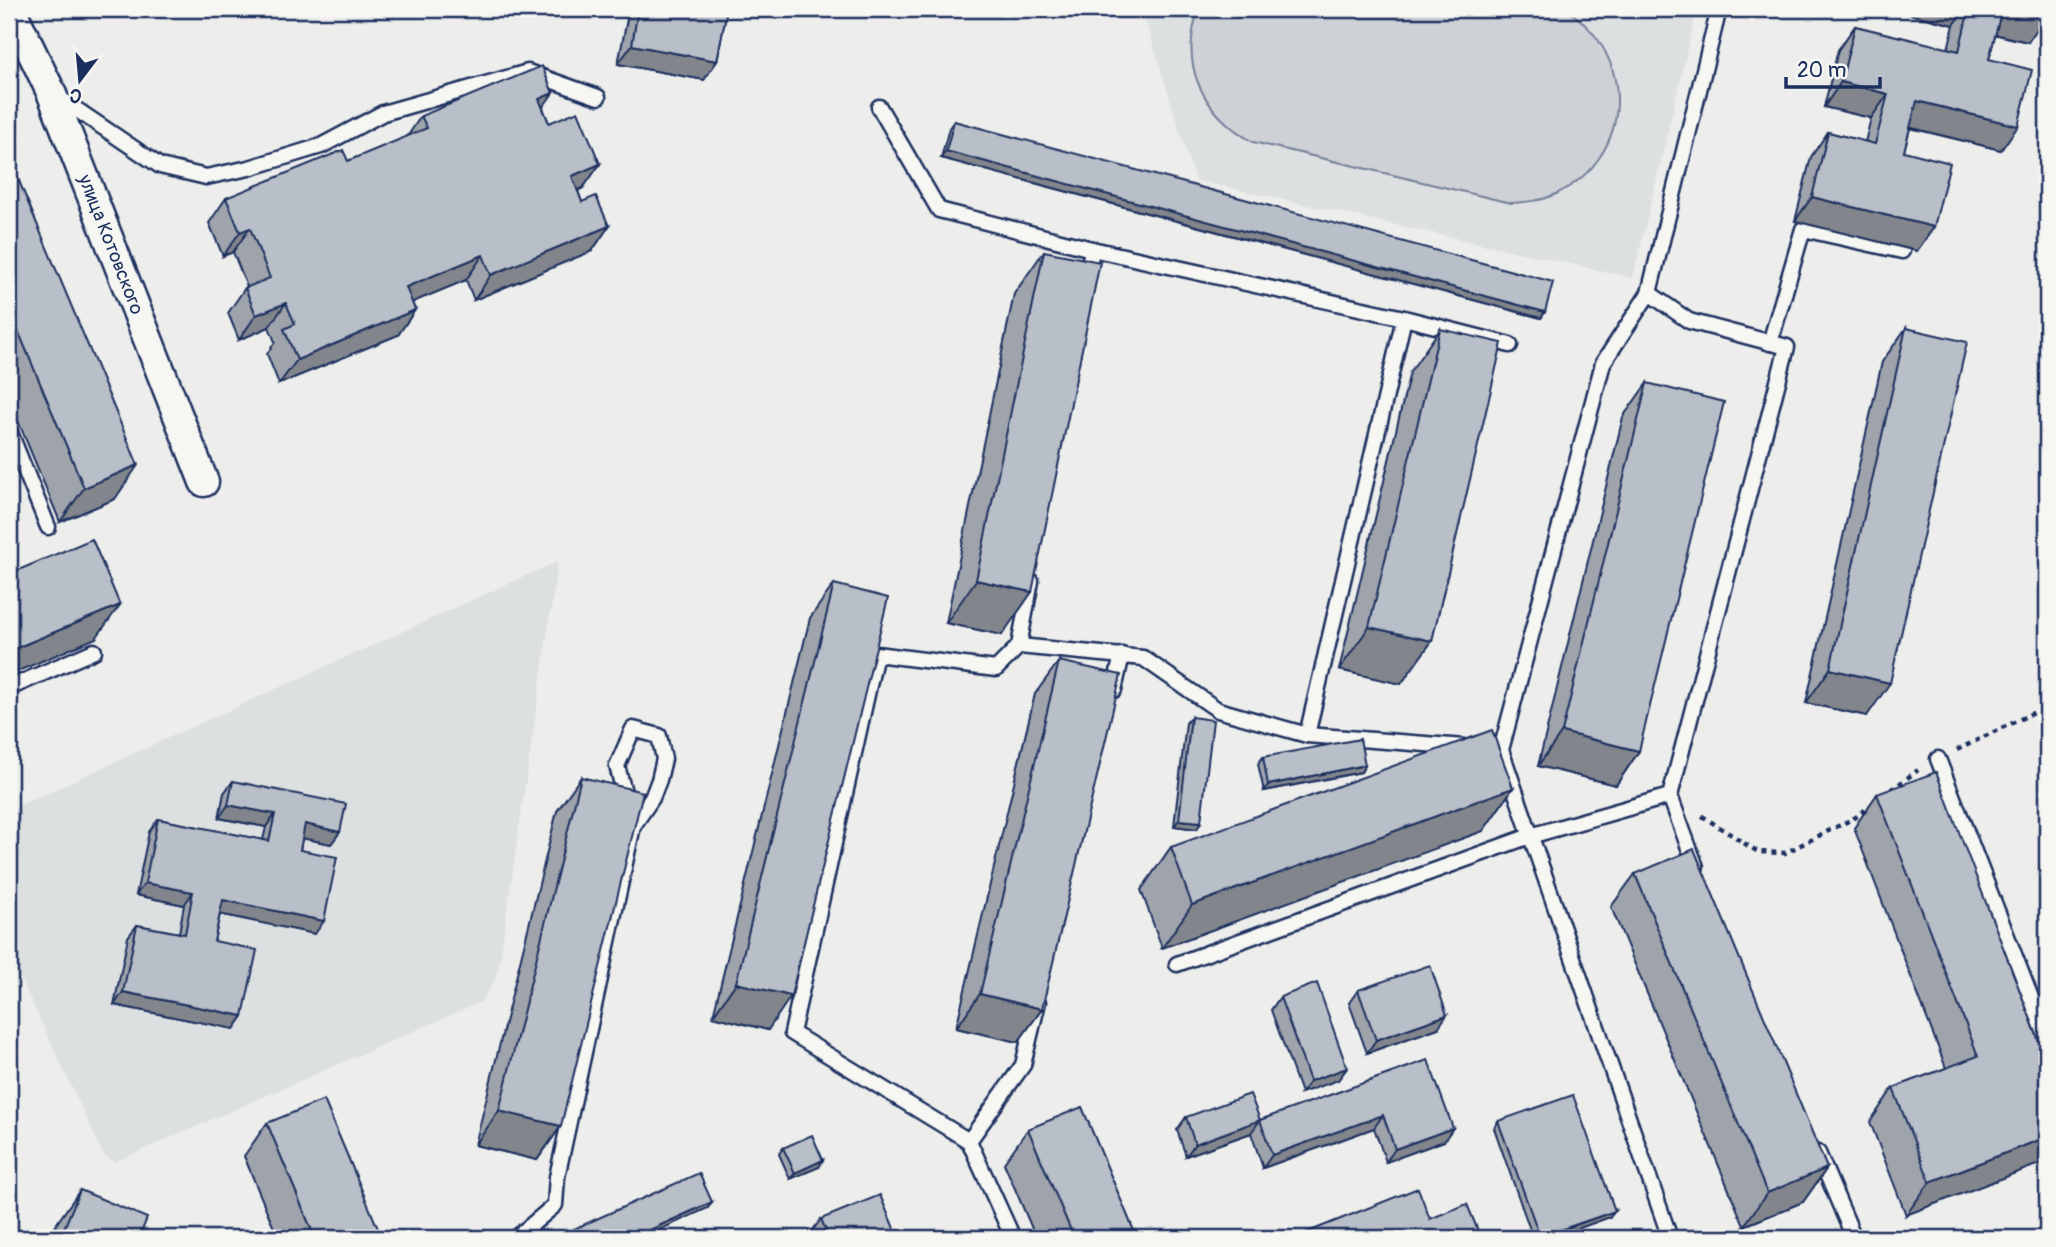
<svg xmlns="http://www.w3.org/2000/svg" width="2056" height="1247" font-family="Pangolin,sans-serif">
  <rect width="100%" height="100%" fill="#edeeec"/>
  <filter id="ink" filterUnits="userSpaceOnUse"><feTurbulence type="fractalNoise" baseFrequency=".0143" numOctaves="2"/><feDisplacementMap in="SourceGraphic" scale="14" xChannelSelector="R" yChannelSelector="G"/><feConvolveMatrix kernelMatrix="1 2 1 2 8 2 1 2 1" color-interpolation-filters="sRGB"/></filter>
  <g filter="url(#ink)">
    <!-- built -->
    <g fill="#dde0e1">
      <polygon points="1142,9 1697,9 1633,278 1195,180"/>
      <polygon points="558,561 500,959 495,980 481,1002 115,1162 104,1156 9,954 9,810"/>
    </g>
    <!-- green -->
    <path fill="#ced2d7" stroke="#74809a" stroke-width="2" d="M 1199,9 L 1565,9 C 1637,53 1634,156 1558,193 C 1543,201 1527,202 1511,203 L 1253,142 C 1203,113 1178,66 1199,9 Z"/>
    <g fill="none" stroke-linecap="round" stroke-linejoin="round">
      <!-- service casing -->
      <g stroke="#1b2f5e" stroke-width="19">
        <g id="service">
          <polyline points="55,95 160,166 206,177 249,168 321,146 383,113 528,72 598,97"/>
          <polyline points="879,107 939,210 1092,249 1404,318 1510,345"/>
          <polyline points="1087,278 1092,249"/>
          <polyline points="1770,343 1803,229 1902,251"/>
          <polyline points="9,430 48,527"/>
          <polyline points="1031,581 1019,646 1143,658 1218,710 1307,735 1404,318"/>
          <polyline points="1019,646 996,669 876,654 792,1033 969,1141 1023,1065 1038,1002"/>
          <polyline points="9,688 94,651"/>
          <polyline points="1114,690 1122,655"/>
          <polyline points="1307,735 1465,747"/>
          <polyline points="1938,759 2047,1039"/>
          <polyline points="1670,796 1696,867"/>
          <polyline points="1177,964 1530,836 1670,796 1787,347 1689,321 1649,293"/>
          <polyline points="969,1141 1013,1238"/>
          <polyline points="1818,1153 1854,1238"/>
          <polyline points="516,1238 555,1205 557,1177 633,826 652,798 659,780 664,759 659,736 633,729 617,766 627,803"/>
          <polyline points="1670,1238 1501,750 1603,363 1649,293 1719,9"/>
        </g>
      </g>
      <!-- minor casing -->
      <g stroke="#1b2f5e" stroke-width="33">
        <g id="minor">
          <path id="s1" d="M 11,9 L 51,92 L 204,482"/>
        </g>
      </g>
      <!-- path -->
      <g stroke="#1b2f5e" stroke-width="4.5" stroke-dasharray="5 5" stroke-linecap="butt">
        <polyline points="1957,750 2047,706"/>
        <polyline points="1891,790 1918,770"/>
        <polyline points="1702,816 1758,852 1785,853 1856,817 1870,806"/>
      </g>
      <!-- service -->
      <use href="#service" stroke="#f6f6f2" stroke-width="14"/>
      <!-- minor -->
      <use href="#minor" stroke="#f6f6f2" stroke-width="28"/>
    </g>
    <!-- wall -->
    <g fill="#9fa4ac" stroke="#1b2f5e" stroke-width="2">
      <polygon points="629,9 727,9 717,61 704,80 618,64"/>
      <polygon points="1899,9 2047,9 2028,42 1995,34 1989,59 2001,150 1910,128 1904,151 1917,251 1795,221 1811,157 1828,132 1865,142 1871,118 1824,107 1838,50 1855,26 1948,49 1954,25 1898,11"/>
      <polygon points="543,108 549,123 600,164 583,188 578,191 582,202 609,226 592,251 474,300 466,280 412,302 415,310 398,335 279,384 267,354 275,342 269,327 239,340 228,313 245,288 247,287 233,252 223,256 209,223 226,198 348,161 407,137 421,116"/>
      <polygon points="954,121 1545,312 1541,318 941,158 949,128"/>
      <polygon points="9,157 115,499 60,522 9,399"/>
      <polygon points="1044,251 1002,635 946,623 1014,294"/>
      <polygon points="1906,328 1867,716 1806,703 1882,362"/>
      <polygon points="1440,329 1432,641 1401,684 1339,670 1410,372"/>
      <polygon points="1647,383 1639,751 1616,785 1538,766 1623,417"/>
      <polygon points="834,584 768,1030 713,1016 810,618"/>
      <polygon points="1059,661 1042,1009 1018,1042 956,1028 1035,694"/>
      <polygon points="1191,717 1197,829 1174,826 1186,723"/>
      <polygon points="1263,757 1365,765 1361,772 1264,791 1258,764"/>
      <polygon points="581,777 561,1126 537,1160 475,1145 557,811"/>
      <polygon points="233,781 340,832 331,844 302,838 300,850 315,934 220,914 214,941 243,1016 234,1029 114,1005 128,937 137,925 179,933 184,905 136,895 149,832 158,819 263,840 266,827 219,818 224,793"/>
      <polygon points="1513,788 1483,831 1162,948 1141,890 1171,847"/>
      <polygon points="1877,794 2047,1062 1906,1215 1870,1122 1893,1088 1946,1068 1854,828"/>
      <polygon points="1635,874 1827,1168 1803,1202 1744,1226 1611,907"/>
      <polygon points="1358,990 1438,1028 1367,1053 1349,1003"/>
      <polygon points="1280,997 1347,1068 1338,1080 1301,1093 1271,1010"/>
      <polygon points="1428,1060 1444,1141 1386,1162 1374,1128 1263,1168 1251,1133 1186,1156 1177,1130 1186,1117 1260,1120"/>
      <polygon points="1498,1121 1615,1211 1610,1217 1552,1238 1533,1238 1494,1128"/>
      <polygon points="267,1123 382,1238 278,1238 244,1156"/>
      <polygon points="1028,1129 1137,1238 1036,1238 1004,1163"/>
      <polygon points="783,1148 819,1167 790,1179 779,1154"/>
      <polygon points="80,1190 139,1238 51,1238 57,1223"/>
      <polygon points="821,1219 898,1238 807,1238"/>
    </g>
    <!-- shaded-wall -->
    <g fill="#82868c" stroke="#1b2f5e" stroke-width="2">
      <polygon points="1900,9 1965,9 1954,25 1898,11"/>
      <polygon points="2001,9 2007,9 2045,18 2028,42 1985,32"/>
      <polygon points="632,45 717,61 704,80 618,64"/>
      <polygon points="1841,82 1888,94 1871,118 1824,107"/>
      <polygon points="553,93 536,117 539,99"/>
      <polygon points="1917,101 2018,126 2001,150 1900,125"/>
      <polygon points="946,151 1545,312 1541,318 941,158"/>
      <polygon points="600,164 583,188 555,200 572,176"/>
      <polygon points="1812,197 1934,227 1917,251 1795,221"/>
      <polygon points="609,226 592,251 474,300 491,275"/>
      <polygon points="250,228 233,252 223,256 240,232"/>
      <polygon points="483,255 466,280 389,312 406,287"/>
      <polygon points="286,303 269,327 239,340 256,315"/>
      <polygon points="415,310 398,335 279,384 297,360"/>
      <polygon points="138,465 115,499 60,522 84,488"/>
      <polygon points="976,580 1032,592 1002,635 946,623"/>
      <polygon points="120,605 96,638 9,675 9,651"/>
      <polygon points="1369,627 1432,641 1401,684 1339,670"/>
      <polygon points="1830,669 1890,683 1867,716 1806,703"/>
      <polygon points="1562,732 1639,751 1616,785 1538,766"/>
      <polygon points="1365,765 1361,772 1264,791 1268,785"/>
      <polygon points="1513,788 1483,831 1162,948 1192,905"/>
      <polygon points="228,805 275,814 266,827 219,818"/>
      <polygon points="1179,820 1201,822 1197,829 1174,826"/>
      <polygon points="305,824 340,832 331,844 296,837"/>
      <polygon points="145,883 193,892 184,905 136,895"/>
      <polygon points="223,900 324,921 315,934 214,913"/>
      <polygon points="736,983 791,996 768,1030 713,1016"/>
      <polygon points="123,992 243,1016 234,1029 114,1005"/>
      <polygon points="980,994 1042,1009 1018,1042 956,1028"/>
      <polygon points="1447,1015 1438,1028 1367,1053 1376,1040"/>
      <polygon points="1347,1068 1338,1080 1301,1093 1310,1081"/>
      <polygon points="499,1111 561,1126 537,1160 475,1145"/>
      <polygon points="1383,1115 1374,1128 1263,1168 1272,1155"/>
      <polygon points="1260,1120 1251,1133 1186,1156 1195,1144"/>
      <polygon points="1453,1128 1444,1141 1386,1162 1395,1149"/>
      <polygon points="2047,1137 2047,1161 1906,1215 1930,1182"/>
      <polygon points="823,1160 819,1167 790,1179 795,1173"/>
      <polygon points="1827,1168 1803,1202 1744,1226 1767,1193"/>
      <polygon points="712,1202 708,1208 642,1238 632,1238"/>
      <polygon points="1615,1211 1610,1217 1552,1238 1539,1238"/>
    </g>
    <!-- building -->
    <g fill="#b9bfc8" stroke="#1b2f5e" stroke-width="2">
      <polygon points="638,9 727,9 717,61 632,45"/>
      <polygon points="1969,9 2002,9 1989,59 2032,70 2018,126 1917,101 1904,151 1950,163 1934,227 1812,197 1828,132 1875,144 1888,94 1841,82 1855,26 1959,51"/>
      <polygon points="2007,9 2047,9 2045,18"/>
      <polygon points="542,66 553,93 539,99 549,123 578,111 600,164 572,176 582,202 596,196 609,226 491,275 483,255 406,287 415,310 297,360 284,329 295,324 286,303 256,315 245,288 270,278 250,228 240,232 226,198 343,150 348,161 427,128 421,116"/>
      <polygon points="954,121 1553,282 1545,312 946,151"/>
      <polygon points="9,157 138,465 84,488 9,309"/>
      <polygon points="1044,251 1100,262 1032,592 976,580"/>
      <polygon points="1906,328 1967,342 1890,683 1830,669"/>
      <polygon points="1440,329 1502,343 1432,641 1369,627"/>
      <polygon points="1647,383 1724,402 1639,751 1562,732"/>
      <polygon points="92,539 120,605 9,651 9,574"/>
      <polygon points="834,584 888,598 791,996 736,983"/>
      <polygon points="1059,661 1121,675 1042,1009 980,994"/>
      <polygon points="1191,717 1213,720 1201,822 1179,820"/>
      <polygon points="1492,730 1513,788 1192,905 1171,847"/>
      <polygon points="1360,739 1365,765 1268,785 1263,757"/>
      <polygon points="1936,772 2047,1062 2047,1137 1930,1182 1893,1088 1978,1056 1877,794"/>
      <polygon points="581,777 643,792 561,1126 499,1111"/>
      <polygon points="233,781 346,804 340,832 305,824 300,850 337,857 324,921 223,900 214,941 257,950 243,1016 123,992 137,925 185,934 193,892 145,883 158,819 269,841 275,814 228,805"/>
      <polygon points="1694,849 1827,1168 1767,1193 1635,874"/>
      <polygon points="1430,965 1447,1015 1376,1040 1358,990"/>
      <polygon points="1317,983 1347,1068 1310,1081 1280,997"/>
      <polygon points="1428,1060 1453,1128 1395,1149 1383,1115 1272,1155 1260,1120 1195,1144 1186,1117 1250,1094 1260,1120"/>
      <polygon points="1573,1095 1615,1211 1540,1237 1498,1121"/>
      <polygon points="324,1100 382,1238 315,1238 267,1123"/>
      <polygon points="1082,1107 1137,1238 1074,1238 1028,1129"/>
      <polygon points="812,1135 823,1160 795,1173 783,1148"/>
      <polygon points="699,1173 712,1202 632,1238 554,1238"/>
      <polygon points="1418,1188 1430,1219 1467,1204 1481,1238 1293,1238"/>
      <polygon points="80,1190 147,1218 139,1238 60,1238"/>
      <polygon points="880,1195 898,1238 829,1238 821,1219"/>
    </g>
  </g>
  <g text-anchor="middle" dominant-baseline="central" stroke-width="5" stroke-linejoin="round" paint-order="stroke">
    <!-- street labels -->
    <g font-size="19" fill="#1b2f5e" stroke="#f6f6f2">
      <text stroke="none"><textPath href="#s1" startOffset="256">улица Котовского</textPath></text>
    </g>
  </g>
  <!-- margin -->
  <rect width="2056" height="1247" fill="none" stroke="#f6f6f2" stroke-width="35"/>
  <rect x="18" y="18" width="2021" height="1212" fill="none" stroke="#1b2f5e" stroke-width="2.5" filter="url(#ink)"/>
  <!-- north arrow -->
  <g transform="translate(80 80) rotate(196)" stroke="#f6f6f2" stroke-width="5" paint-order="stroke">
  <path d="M0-5L12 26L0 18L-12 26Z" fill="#1b2f5e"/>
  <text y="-10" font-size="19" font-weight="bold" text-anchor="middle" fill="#1b2f5e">С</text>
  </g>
  <!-- scale -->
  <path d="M1786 77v10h94v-10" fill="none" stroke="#1b2f5e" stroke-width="3.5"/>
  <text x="1797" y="77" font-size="21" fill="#1b2f5e" stroke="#f6f6f2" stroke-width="5" paint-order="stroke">20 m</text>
</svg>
